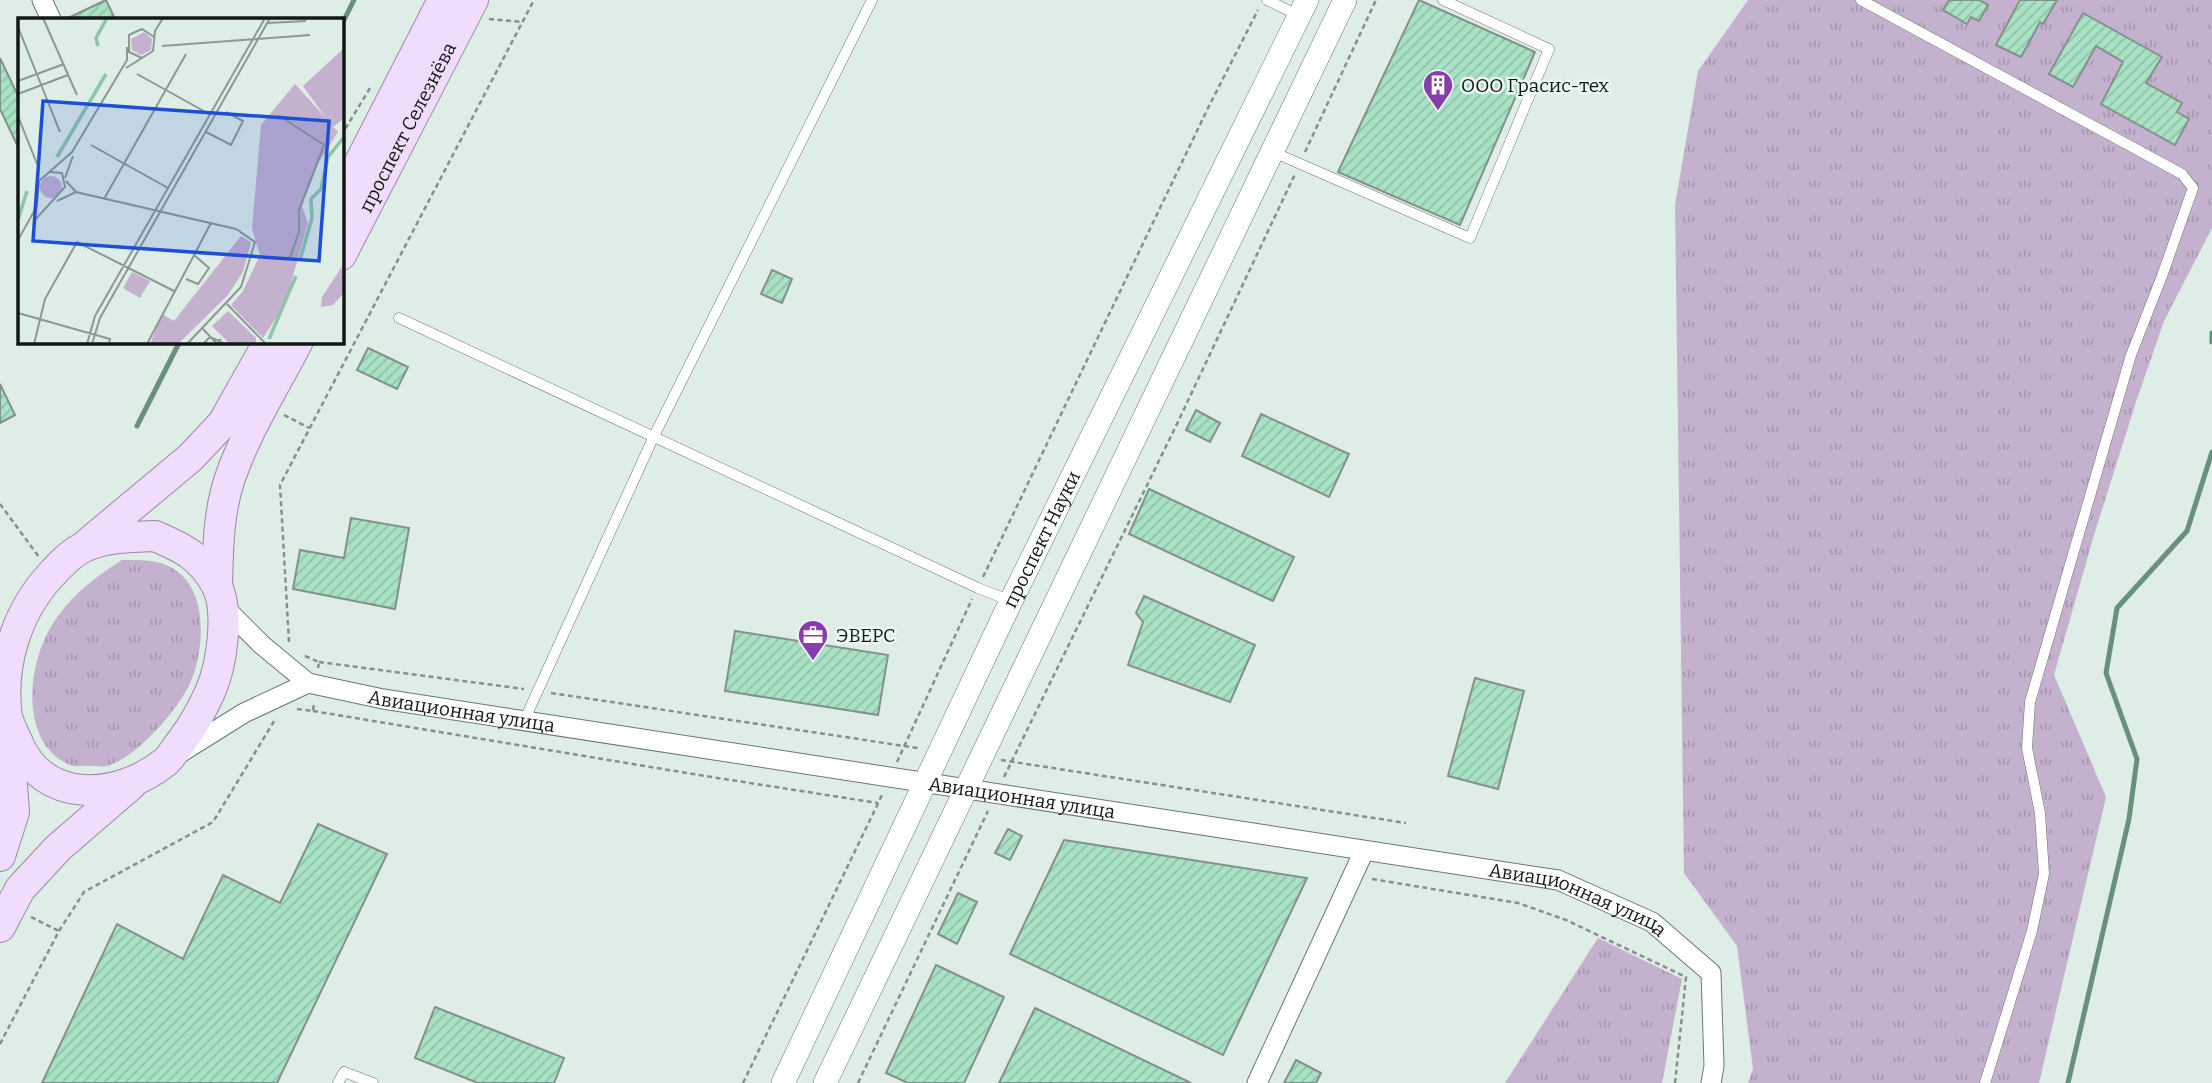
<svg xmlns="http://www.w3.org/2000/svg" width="2212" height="1083" font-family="Bitter,serif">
  <defs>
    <pattern id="grass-tufts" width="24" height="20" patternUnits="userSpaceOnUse" patternTransform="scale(1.75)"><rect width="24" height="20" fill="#c3b1cd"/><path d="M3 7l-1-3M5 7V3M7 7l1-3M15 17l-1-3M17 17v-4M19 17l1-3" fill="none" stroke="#a798af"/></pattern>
    <pattern id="building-hatch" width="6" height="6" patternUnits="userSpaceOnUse" patternTransform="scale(1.75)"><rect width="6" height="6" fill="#a8e2c5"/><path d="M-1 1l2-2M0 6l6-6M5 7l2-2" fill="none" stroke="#90c1a8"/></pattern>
  </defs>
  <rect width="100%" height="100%" fill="#deede5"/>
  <!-- grass -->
  <g fill="url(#grass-tufts)">
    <polygon points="1748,0 2212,0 2212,228 2164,321 2136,402 2094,535 2054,675 2106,797 2039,1083 1748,1083 1753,1069 1737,946 1684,873 1675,205 1698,71"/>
    <path d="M 122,560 C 141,560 162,559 178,572 C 208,595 204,650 191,681 C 180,708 136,758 107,766 C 102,767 95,766 91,766 C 85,765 75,767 70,765 C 24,746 27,680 43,643 C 58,606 90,580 122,560 Z"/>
    <polygon points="1598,938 1682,979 1662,1083 1505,1083"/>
  </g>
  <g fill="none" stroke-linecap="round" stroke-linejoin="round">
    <!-- stream -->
    <g stroke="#68917c" stroke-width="5">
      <polyline points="341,26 354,0"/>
      <polyline points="2212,333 2212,342"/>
      <polyline points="137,426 180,341"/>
      <polyline points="2068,1083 2129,819 2137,759 2106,673 2117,608 2187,531 2212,452"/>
    </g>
  </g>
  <!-- building -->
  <g fill="url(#building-hatch)" stroke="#84918a" stroke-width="2">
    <polygon points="106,0 115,19 66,19"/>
    <polygon points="1419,0 1535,52 1460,225 1338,172"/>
    <polygon points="1949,0 1979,0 1988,5 1979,21 1971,17 1967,24 1943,10"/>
    <polygon points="2020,0 2057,0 2043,24 2040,22 2021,57 1996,45"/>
    <polygon points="2083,13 2162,57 2146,83 2182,103 2177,112 2189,119 2175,145 2101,104 2123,62 2096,46 2073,87 2049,74"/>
    <polygon points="0,58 19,98 19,149 0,109"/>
    <polygon points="772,270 792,279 782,303 761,294"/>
    <polygon points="368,348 408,367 397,389 357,370"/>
    <polygon points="0,384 15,415 0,423"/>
    <polygon points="1196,410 1220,423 1210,442 1186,430"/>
    <polygon points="1261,414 1349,454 1329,497 1242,456"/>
    <polygon points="1149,489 1294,557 1273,601 1129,534"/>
    <polygon points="351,518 409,528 395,609 293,589 300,550 344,558"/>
    <polygon points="1144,596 1255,645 1230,702 1128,665 1143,622 1136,613"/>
    <polygon points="735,631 888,655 878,715 725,691"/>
    <polygon points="1475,678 1524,691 1498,789 1448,776"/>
    <polygon points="318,824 387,854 277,1083 42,1083 117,924 183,959 223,875 280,903"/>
    <polygon points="1008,829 1022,836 1010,860 995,853"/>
    <polygon points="1064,840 1307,878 1223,1055 1010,954"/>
    <polygon points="958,893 977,902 957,944 938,934"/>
    <polygon points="936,965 1004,997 964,1083 908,1083 886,1073"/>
    <polygon points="435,1007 564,1058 554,1083 478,1083 415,1058"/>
    <polygon points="1035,1008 1191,1083 999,1083"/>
    <polygon points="1296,1060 1321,1073 1316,1083 1284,1083"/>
  </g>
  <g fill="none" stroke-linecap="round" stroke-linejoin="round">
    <!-- service casing -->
    <g stroke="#6b7871" stroke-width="11">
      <g id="service">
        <polyline points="1267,0 1298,15"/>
        <polyline points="1861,0 2182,174 2193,188 2162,276 2131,355 2030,702 2027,748 2040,813 2044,874 2032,931 1985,1083"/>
        <polyline points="1273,152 1470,238 1549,49 1443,0"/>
        <polyline points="399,318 978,588 1011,601"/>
        <polyline points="524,721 654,436 872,0"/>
        <polyline points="338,1083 344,1072 373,1083"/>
      </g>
    </g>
    <!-- minor casing -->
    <g stroke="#6b7871" stroke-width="21">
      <g id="minor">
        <polyline points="42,0 51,19"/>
        <path id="s1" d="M 223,606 L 262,645 L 308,683 L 383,699 L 1558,880 L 1652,922 L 1711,973 L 1714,1066 L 1711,1083"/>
        <polyline points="180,753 244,713 308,683"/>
        <polyline points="1257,1083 1364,851"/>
      </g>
    </g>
    <!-- tertiary casing -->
    <g stroke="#6b7871" stroke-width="24">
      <g id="tertiary">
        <path id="s2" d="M 783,1083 L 1011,601 L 1307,0"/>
        <polyline points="825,1083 1345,0"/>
      </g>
    </g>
    <!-- primary casing -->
    <g stroke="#9c88a9" stroke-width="32">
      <g id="primary">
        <polyline points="341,199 443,0"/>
        <path id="s3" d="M 341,255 L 473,0"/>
        <path d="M 155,536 C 183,548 200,556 216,584 C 230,610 222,665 210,692 C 202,710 192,727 181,742 C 175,749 171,758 164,763 C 117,800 43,805 17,741 C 14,734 9,725 7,717 C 0,666 16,613 50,576 C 59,566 70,554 82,548 C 104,537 131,537 155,536 Z"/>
        <polyline points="88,543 190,458 223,423 269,341"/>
        <path d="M 217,586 C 218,550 218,513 230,478 C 246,431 275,386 298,341"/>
        <polyline points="0,856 14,812 8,732"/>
        <polyline points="0,927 20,889 58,848 131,785"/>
      </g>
    </g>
    <!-- path -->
    <g stroke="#85908a" stroke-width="2.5" stroke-dasharray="5 3.5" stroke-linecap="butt">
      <polyline points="489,19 523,22"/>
      <polyline points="341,136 370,88"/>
      <polyline points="1305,152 1376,0"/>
      <polyline points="284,415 309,428"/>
      <polyline points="0,504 39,557"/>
      <polyline points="983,577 1208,108 1258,10"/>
      <polyline points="289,642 280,485 534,0"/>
      <polyline points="305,656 319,662 318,668"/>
      <polyline points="319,662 524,689"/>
      <polyline points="551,693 918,748"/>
      <polyline points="297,709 313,711 314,702"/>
      <polyline points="313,711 705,776 878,803"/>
      <polyline points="1001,760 1406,823"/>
      <polyline points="897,762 972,599"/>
      <polyline points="1004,777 1176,426 1295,174"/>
      <polyline points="1372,879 1518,903 1566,920 1686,977 1675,1083"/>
      <polyline points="31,917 59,931"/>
      <polyline points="0,1044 59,931 84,892 213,822 276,718"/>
      <polyline points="743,1083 883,793"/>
      <polyline points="858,1083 988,811"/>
    </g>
    <!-- service -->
    <use href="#service" stroke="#fff" stroke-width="10"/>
    <!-- minor -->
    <use href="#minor" stroke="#fff" stroke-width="19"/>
    <!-- tertiary -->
    <use href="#tertiary" stroke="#fff" stroke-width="23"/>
    <!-- primary -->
    <use href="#primary" stroke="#f0dcfb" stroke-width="30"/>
  </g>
  <!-- icons -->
  <defs>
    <g id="building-pin" transform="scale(1.575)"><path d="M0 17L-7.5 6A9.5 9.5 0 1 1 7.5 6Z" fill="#893cad" stroke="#ebfaf2"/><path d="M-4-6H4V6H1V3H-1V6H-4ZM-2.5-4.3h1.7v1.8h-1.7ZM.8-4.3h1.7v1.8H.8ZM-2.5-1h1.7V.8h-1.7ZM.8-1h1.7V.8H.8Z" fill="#fff"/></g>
    <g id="office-pin" transform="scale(1.575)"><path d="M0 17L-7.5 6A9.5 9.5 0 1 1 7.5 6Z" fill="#893cad" stroke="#ebfaf2"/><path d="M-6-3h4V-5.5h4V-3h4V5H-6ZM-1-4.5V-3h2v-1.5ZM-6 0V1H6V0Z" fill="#fff"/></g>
  </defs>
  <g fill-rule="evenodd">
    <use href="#building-pin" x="1438" y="85"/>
    <use href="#office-pin" x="813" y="635"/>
  </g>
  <g text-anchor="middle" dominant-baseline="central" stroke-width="5" stroke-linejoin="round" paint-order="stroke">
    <!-- poi labels -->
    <g font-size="19" fill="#131816" stroke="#ebfaf2" text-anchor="start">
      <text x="1461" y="85">ООО Грасис-тех</text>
      <text x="836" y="635">ЭВЕРС</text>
    </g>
    <!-- street labels -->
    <g font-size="19" fill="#131816" stroke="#ebfaf2">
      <text stroke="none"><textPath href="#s3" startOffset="144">проспект Селезнёва</textPath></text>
      <text stroke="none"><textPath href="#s2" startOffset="602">проспект Науки</textPath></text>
      <text stroke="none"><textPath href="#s1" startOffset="271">Авиационная улица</textPath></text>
      <text stroke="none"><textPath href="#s1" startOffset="838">Авиационная улица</textPath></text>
      <text stroke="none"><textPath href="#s1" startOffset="1405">Авиационная улица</textPath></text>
    </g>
  </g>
  <!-- overview -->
  <g transform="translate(18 18)">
    <rect width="326" height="326" fill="#deede5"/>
    <path d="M 126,14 L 134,21 L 133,32 L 123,37 L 114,32 L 113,21 ZM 325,31 L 325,101 L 315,109 L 320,114 L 301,144 L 284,188 L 290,205 L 267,286 L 245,320 L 213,287 L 225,273 L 242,237 L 234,211 L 243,107 L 277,66 L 308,100 L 285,68 ZM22 169a11 11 0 1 1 22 0a11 11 0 1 1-22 0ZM 223,218 L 233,224 L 225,254 L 210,277 L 161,325 L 132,326 L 144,296 L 156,303 ZM 325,247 L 325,276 L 315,287 L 303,289 L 304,279 ZM 210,293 L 238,320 L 238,325 L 211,325 L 194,308 Z" fill="#c3b1cd"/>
    <path d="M 114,254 L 132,263 L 122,280 L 105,270 Z" fill="#c3b1cd"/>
    <path fill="none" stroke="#8cc5a8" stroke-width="3.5" d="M 80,28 L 78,20 L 89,0M 39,139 L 88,56M 0,202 L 9,173M 282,242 L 294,200 L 293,181 L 303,171 L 310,139 L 326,119M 251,321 L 278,258"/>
    <path fill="none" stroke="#8d9892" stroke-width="2" d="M 25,0 L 59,77M 250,5 L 288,3M 0,9 L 42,114M 144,28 L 292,17M 124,40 L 111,34 L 111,17 L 124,11 L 136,19M 108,50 L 135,33 L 137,13 L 145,0M 119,56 L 193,97M 0,63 L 46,46M 0,76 L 50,57M 260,97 L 306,127 L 281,192 L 281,214 L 271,242M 0,98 L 19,146M 188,114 L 213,127 L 225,103 L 208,94M 73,127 L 150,170M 47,160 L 55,138M 48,163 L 58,174 L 218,211 L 237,224 L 223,269 L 169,326M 86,181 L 168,36M 39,183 L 58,174M 16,203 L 47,169 L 44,155 L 31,154M 0,222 L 19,188 L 21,163 L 54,134 L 109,42 L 109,29M 168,261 L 180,266 L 191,250 L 176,237M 209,286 L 248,326M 0,295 L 92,321 L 91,326M 185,311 L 198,325 L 203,321M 16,326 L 27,281 L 59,224 L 156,273M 69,326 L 77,298 L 247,0M 74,326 L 82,300 L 252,0M 129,326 L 193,205M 185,326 L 192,319 L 207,326"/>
    <path fill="#1d4ed8" fill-opacity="0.15" stroke="#1d4ed8" stroke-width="3.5" d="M 25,83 L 311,103 L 301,243 L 15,223 Z"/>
    <rect width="326" height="326" fill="none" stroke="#131816" stroke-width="3.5"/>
  </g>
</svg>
